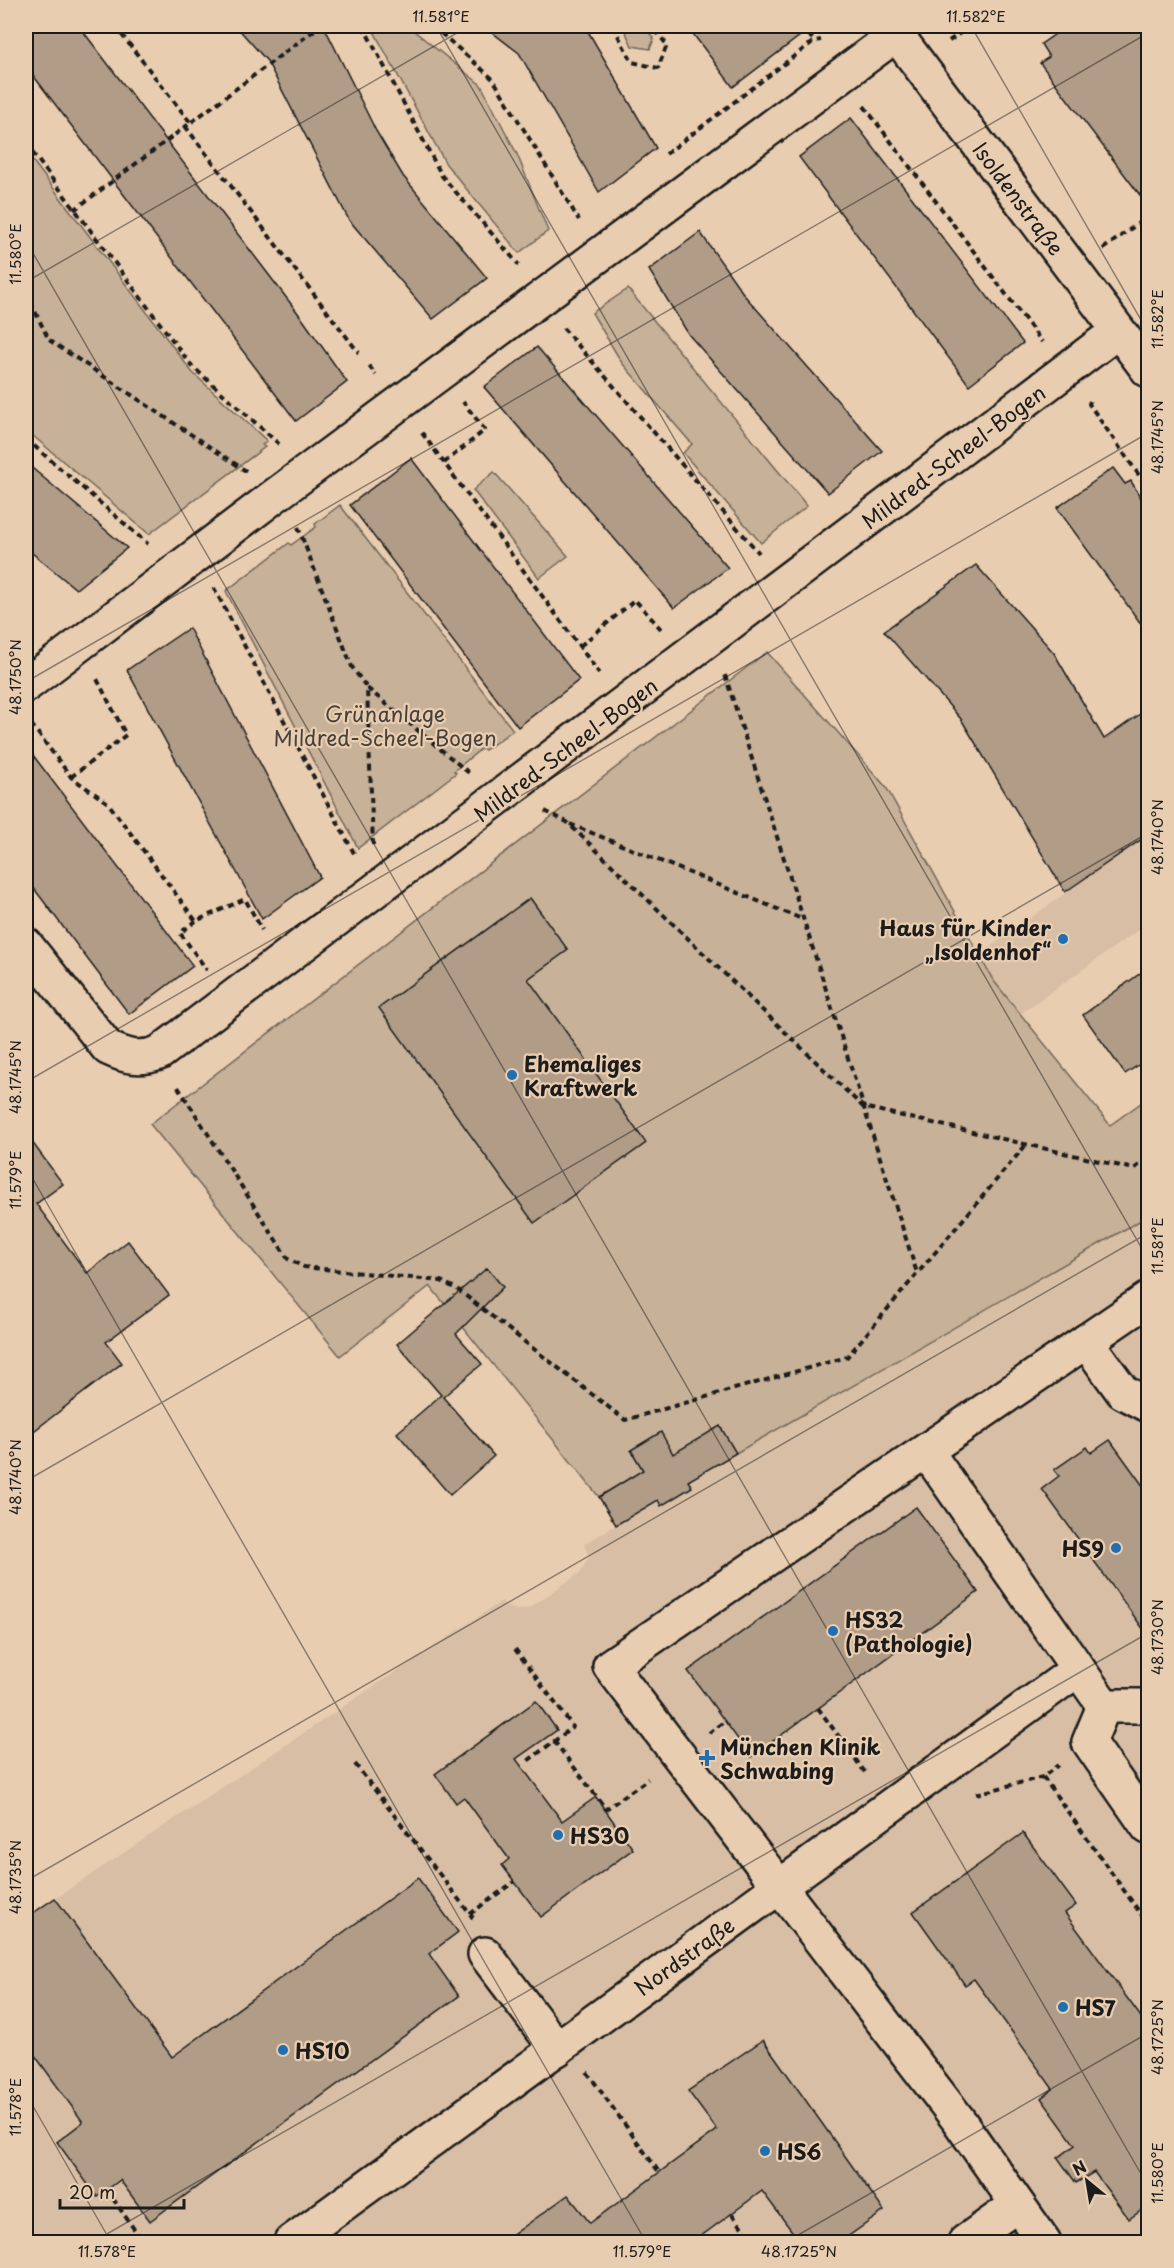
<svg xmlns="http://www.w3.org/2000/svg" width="1174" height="2268" font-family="'Playpen Sans',sans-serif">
  <rect width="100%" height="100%" fill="#e9cdb0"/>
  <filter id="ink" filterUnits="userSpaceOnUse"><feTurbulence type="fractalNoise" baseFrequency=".0167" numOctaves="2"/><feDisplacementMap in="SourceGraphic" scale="12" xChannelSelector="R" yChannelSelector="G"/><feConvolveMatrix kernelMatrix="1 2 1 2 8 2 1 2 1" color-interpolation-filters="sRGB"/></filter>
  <g filter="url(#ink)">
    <!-- built -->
    <g fill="#d8bea4">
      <polygon points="1148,834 1148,923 1020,1014 993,980 979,955"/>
      <polygon points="1148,1216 1148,2242 26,2242 26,1918 502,1601 505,1606 516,1610 529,1608 580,1573 589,1557 584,1544 616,1525 599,1497 643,1470 631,1450 661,1432 673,1453 736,1453"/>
    </g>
    <!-- green -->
    <g fill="#c7b198" stroke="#72665a" stroke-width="1.5">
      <polygon points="371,26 408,26 481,85 517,154 548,231 519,253 446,164"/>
      <polygon points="623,26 644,26 654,39 650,49 632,46"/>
      <polygon points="26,152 192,372 267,441 262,445 265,447 149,534 26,430"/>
      <polygon points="628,289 807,506 761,543 683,453 692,444 622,363 592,313"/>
      <polygon points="494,472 568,556 539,578 473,490"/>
      <polygon points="340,505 513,730 485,750 482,748 454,771 456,773 358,848 226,591 289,543 291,545 316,527 315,524"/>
      <polygon points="767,652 886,787 993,980 1110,1125 1148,1098 1148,1216 736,1453 673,1454 660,1433 631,1450 643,1470 599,1497 430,1286 340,1356 150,1124"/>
    </g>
    <!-- building -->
    <g fill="#b09c87" stroke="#1c1c1c" stroke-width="1.5">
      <polygon points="26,26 79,26 301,317 347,382 296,421 26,66"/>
      <polygon points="236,26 324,26 376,131 403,176 487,278 433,319 349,220 267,61"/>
      <polygon points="484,26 585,26 656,148 599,192 519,53"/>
      <polygon points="687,26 813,26 733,87"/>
      <polygon points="1067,26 1149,26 1149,207 1040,63 1049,57 1041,44"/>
      <polygon points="851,118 1023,343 969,385 799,157"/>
      <polygon points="700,232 745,296 882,451 828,493 689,335 649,270"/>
      <polygon points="537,347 728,568 674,608 484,387"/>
      <polygon points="411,458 579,680 518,727 350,505"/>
      <polygon points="26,463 127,548 76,589 26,548"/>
      <polygon points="1113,468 1125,484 1131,481 1149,512 1149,635 1057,508"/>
      <polygon points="976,565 1054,653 1104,739 1149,708 1149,834 1065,892 961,719 884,631"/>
      <polygon points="189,628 320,877 262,919 127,670"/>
      <polygon points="26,746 193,966 129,1014 26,878"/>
      <polygon points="530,898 568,950 528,979 646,1143 534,1223 379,1008"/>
      <polygon points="1149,967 1149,1058 1125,1074 1083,1015"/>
      <polygon points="26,1134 63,1184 36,1204 87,1273 128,1241 169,1295 106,1342 122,1363 26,1437"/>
      <polygon points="487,1268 503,1287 456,1334 482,1364 443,1397 494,1456 450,1495 397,1433 441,1395 397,1344"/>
      <polygon points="720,1426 736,1453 688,1481 692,1487 661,1506 658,1500 616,1525 599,1497 643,1470 631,1450 661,1432 673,1454"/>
      <polygon points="1110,1440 1149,1494 1149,1637 1042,1489 1059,1476 1054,1470 1087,1447 1091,1453"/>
      <polygon points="916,1507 978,1592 751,1757 688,1671"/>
      <polygon points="536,1701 557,1730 516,1759 562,1821 596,1797 633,1849 541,1917 502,1865 509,1859 464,1797 456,1803 435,1774"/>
      <polygon points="1023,1833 1076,1905 1065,1913 1149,2028 1149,2205 1129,2219 1094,2172 1076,2183 1058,2158 1075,2145 1041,2098 1053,2089 974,1979 965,1985 913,1912"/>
      <polygon points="418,1878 458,1932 429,1954 459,1996 150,2221 120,2180 97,2197 57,2142 83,2122 26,2043 26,1918 55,1898 172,2057"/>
      <polygon points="763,2040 884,2211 840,2242 800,2242 762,2191 693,2242 503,2242 568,2195 590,2223 717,2130 688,2091"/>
    </g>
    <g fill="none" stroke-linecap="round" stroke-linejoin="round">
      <!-- minor casing -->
      <g stroke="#1c1c1c" stroke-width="38">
        <g id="minor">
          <polyline points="890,26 1148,370"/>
          <polyline points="26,685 273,497 897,34"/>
          <path d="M 26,945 L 108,1048 C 127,1057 140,1060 159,1053 L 1118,331"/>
          <polyline points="1086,1341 1123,1392 1148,1405"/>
          <polyline points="927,1452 1104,1706 1148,1706"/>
          <polyline points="1104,1706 1089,1742 1148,1827"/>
          <polyline points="485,1954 557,2049"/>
          <polyline points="291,2242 1077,1670"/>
          <polyline points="965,2242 1017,2205"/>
          <polyline points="1044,2242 957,2118 610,1666 1148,1299"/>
        </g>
      </g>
      <!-- path -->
      <g stroke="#1c1c1c" stroke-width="4" stroke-dasharray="6 4.5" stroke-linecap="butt">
        <polyline points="115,26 190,122"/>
        <polyline points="363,26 442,176 519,265"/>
        <polyline points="433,26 493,79 579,220"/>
        <polyline points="613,26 632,62 658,68 667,45 652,26"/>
        <polyline points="802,26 814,41"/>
        <polyline points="949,41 970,26"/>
        <polyline points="864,106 1042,342"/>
        <polyline points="185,126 359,353"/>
        <polyline points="26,144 191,365 279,444"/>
        <polyline points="666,154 814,41 821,40"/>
        <polyline points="74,210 320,26"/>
        <polyline points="1103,249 1148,216"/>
        <polyline points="26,293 49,340 246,471"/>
        <polyline points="563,328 759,553"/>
        <polyline points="369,366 376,375"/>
        <polyline points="1090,401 1089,404 1148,488"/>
        <polyline points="422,433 599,673"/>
        <polyline points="26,439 148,544"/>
        <polyline points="444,463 485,430 463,402"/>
        <polyline points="298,527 352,667 367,688"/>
        <polyline points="214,588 356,857"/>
        <polyline points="580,646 635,600 661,629"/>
        <polyline points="725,675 917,1273"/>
        <polyline points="31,724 71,777 108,803 196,921 245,899 262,930"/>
        <polyline points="26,728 32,723"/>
        <polyline points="71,777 126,735 97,679"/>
        <polyline points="545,811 567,822 863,1107 1134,1169 1148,1158"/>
        <polyline points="570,824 802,919"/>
        <polyline points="373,845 367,688 469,773"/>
        <polyline points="196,921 180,933 207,970"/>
        <polyline points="1143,953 1148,949"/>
        <polyline points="178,1087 288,1259 304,1267 441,1281 457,1289 625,1420 847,1357 1025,1146"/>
        <polyline points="515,1649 573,1727 525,1763"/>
        <polyline points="818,1708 867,1775"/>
        <polyline points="709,1733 725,1721"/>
        <polyline points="554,1741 606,1809 648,1779"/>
        <polyline points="355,1764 473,1918"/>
        <polyline points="1043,1777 1148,1924"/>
        <polyline points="976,1794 1043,1777 1058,1765"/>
        <polyline points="470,1914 515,1881"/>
        <polyline points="587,2072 659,2172"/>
        <polyline points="107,2190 143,2242"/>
        <polyline points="732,2214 753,2242"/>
      </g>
      <!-- minor -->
      <use href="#minor" stroke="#e9cdb0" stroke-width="33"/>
    </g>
  </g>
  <!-- ticks -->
  <path fill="none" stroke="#1c1c1c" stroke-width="1.5" stroke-opacity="0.45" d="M 436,26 L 1148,1259M 971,26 L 1148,332M 26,241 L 1148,2186M 26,282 L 469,26M 26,682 L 1148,33M 26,1082 L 1148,433M 26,1167 L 646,2242M 26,1481 L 1148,833M 26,1881 L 1148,1233M 26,2094 L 111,2242M 93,2242 L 1148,1633M 786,2242 L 1148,2033"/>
  <!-- markers -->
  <g fill="#1f6fb2" stroke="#e9cdb0" stroke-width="2">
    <circle cx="1063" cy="939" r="6"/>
    <circle cx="512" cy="1075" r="6"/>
    <circle cx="1116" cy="1548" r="6"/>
    <circle cx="833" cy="1631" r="6"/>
    <path d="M704 1749h6v6h6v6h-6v6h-6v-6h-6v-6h6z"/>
    <circle cx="558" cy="1835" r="6"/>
    <circle cx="1063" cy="2007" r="6"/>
    <circle cx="283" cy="2050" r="6"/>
    <circle cx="765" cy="2151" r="6"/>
  </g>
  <g text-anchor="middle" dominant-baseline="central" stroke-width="4.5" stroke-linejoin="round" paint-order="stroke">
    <!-- street labels -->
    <g font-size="21" fill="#1c1c1c" stroke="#e9cdb0">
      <text transform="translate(1019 198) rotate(53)">Isoldenstraße</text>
      <text transform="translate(953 456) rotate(-37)">Mildred-Scheel-Bogen</text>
      <text transform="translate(565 749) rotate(-37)">Mildred-Scheel-Bogen</text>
      <text transform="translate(684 1956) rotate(-36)">Nordstraße</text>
    </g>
    <!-- park labels -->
    <g font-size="21" fill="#47413b" stroke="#e9cdb0">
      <text x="385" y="713">Grünanlage<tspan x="385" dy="24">Mildred-Scheel-Bogen</tspan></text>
    </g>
    <!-- poi labels -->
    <g font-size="21" font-weight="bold" fill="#1c1c1c" stroke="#e9cdb0" text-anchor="start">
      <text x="1051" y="927" text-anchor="end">Haus für Kinder<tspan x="1051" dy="24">„Isoldenhof“</tspan></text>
      <text x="524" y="1063">Ehemaliges<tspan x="524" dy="24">Kraftwerk</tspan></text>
      <text x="1104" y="1548" text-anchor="end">HS9</text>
      <text x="845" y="1619">HS32<tspan x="845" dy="24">(Pathologie)</tspan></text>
      <text x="720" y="1746">München Klinik<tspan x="720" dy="24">Schwabing</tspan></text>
      <text x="570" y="1835">HS30</text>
      <text x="1075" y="2007">HS7</text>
      <text x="295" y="2050">HS10</text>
      <text x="777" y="2151">HS6</text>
    </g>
  </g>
  <!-- margin -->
  <rect width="1174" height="2268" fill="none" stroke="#e9cdb0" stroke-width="66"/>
  <!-- north arrow -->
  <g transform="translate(1087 2181) rotate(330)" stroke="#e9cdb0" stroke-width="4.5" paint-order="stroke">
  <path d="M0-4.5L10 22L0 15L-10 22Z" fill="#1c1c1c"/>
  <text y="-9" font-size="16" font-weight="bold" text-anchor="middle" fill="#1c1c1c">N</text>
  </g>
  <!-- scale -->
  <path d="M60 2199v9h124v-9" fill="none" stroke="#1c1c1c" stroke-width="3"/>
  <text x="69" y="2199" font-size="18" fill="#1c1c1c" stroke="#e9cdb0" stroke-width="4.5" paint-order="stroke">20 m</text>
  <rect x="33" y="33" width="1108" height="2202" fill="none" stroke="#1c1c1c" stroke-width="2"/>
  <g font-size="15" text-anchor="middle" fill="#1c1c1c">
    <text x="441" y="22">11.581°E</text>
    <text x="976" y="22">11.582°E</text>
    <text transform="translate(16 254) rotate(-90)" y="5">11.580°E</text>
    <text transform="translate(1158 319) rotate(-90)" y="5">11.582°E</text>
    <text transform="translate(1158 437) rotate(-90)" y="5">48.1745°N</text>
    <text transform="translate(16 677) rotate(-90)" y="5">48.1750°N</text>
    <text transform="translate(1158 837) rotate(-90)" y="5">48.1740°N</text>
    <text transform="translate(16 1077) rotate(-90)" y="5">48.1745°N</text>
    <text transform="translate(16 1180) rotate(-90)" y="5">11.579°E</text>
    <text transform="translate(1158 1246) rotate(-90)" y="5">11.581°E</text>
    <text transform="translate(16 1477) rotate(-90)" y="5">48.1740°N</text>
    <text transform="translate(1158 1637) rotate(-90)" y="5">48.1730°N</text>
    <text transform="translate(16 1877) rotate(-90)" y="5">48.1735°N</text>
    <text transform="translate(1158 2037) rotate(-90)" y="5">48.1725°N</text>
    <text transform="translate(16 2107) rotate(-90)" y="5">11.578°E</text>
    <text transform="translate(1158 2173) rotate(-90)" y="5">11.580°E</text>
    <text x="107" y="2257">11.578°E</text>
    <text x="642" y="2257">11.579°E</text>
    <text x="799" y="2257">48.1725°N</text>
  </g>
</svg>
